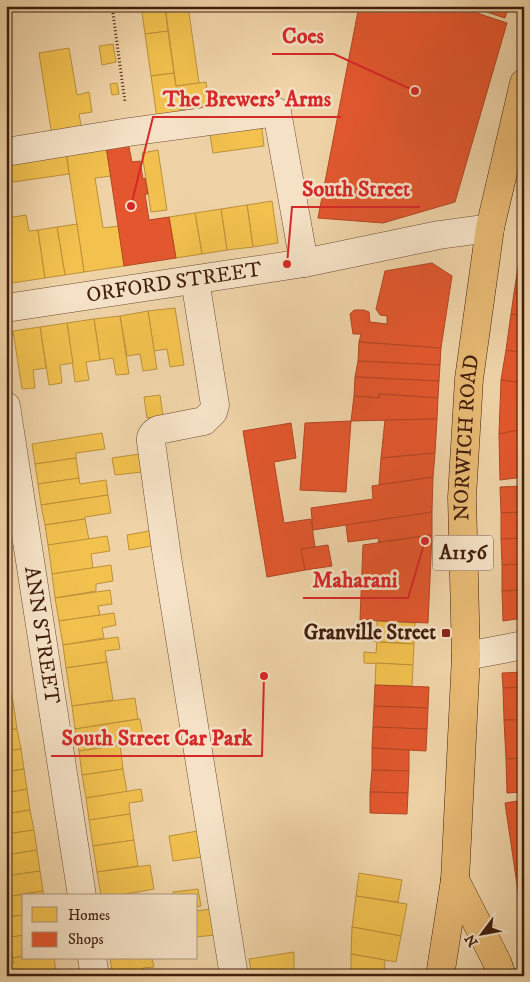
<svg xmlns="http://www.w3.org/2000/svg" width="530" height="982" font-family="'IM FELL DW Pica',serif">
  <rect width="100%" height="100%" fill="#efd3a7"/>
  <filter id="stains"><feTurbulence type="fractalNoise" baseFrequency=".004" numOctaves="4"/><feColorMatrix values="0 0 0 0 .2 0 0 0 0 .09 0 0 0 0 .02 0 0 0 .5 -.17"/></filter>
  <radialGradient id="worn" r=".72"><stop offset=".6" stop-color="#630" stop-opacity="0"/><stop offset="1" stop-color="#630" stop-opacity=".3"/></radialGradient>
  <!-- homes -->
  <g fill="#f2c14e" stroke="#bd903a">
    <polygon points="141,6 165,6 168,31 145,34"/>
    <polygon points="165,6 188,6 199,83 176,86"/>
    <polygon points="168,31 174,73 151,76 145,34"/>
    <polygon points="113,44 116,62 102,65 99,46"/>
    <polygon points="69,48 77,95 89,92 92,112 79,114 82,131 52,136 39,53"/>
    <polygon points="174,73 176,86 206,82 209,106 179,110 180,116 157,119 151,76"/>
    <polygon points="117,83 119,94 112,95 110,84"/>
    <polygon points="261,122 264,146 213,153 209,129"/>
    <polygon points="106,146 111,176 95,178 103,228 119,226 124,266 84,272 66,152"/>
    <polygon points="158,150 167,210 151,212 142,153"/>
    <polygon points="66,152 69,174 6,183 6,161"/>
    <polygon points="272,201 278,243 253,247 247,205"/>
    <polygon points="247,205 253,247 227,250 221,209"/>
    <polygon points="221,209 227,250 202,254 195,213"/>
    <polygon points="195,213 202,254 176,258 169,217"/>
    <polygon points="26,215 29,231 38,230 45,278 12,283 6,245 6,218"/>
    <polygon points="77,224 84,272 65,275 57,227"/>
    <polygon points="57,227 65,275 45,278 38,230"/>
    <polygon points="175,308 184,365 170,367 167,349 154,351 148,311"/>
    <polygon points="148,311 157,369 143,371 140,354 127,356 120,316"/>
    <polygon points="120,316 129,374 116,375 113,358 100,360 94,319"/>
    <polygon points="94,319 100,360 86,362 89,380 75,382 67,323"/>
    <polygon points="67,323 73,363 60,365 62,383 49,385 40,327"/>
    <polygon points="40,327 46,368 33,370 35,388 22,389 13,331"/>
    <polygon points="160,395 163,416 147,418 144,397"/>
    <polygon points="102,433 105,449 76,453 76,458 35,464 32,444"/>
    <polygon points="139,454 142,472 115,475 112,458"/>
    <polygon points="76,458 79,478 38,484 35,464"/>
    <polygon points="79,478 80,484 106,480 108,495 41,505 38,484"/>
    <polygon points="108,495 111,513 85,517 85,519 45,525 41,505"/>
    <polygon points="85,519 89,540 48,545 45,525"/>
    <polygon points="149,531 152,546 129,550 127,535"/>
    <polygon points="107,536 110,551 91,554 93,568 52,574 48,545"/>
    <polygon points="111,565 113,581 96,584 96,591 55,598 52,574"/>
    <polygon points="110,590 112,604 98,606 100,615 59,621 55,598"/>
    <polygon points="114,613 116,625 102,628 104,638 63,645 59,621"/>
    <polygon points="377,621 415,623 414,644 365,641 365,631 377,631"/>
    <polygon points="118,637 120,649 105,651 107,662 66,668 63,645"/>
    <polygon points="377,642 414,644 413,665 364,663 364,652 376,653"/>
    <polygon points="107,662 113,700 72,706 66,668"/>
    <polygon points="376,663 413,665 412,686 375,685"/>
    <polygon points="6,668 8,668 11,688 6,689"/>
    <polygon points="11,688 14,708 6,709 6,689"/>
    <polygon points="135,698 138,719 75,729 72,706"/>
    <polygon points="14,708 17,729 6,730 6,709"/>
    <polygon points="140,719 144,742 79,751 75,729"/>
    <polygon points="17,729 21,749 6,751 6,730"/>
    <polygon points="120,745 123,769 82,775 79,751"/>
    <polygon points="21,749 24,769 6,772 6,751"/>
    <polygon points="24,769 27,789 6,793 6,772"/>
    <polygon points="123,769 127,792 86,798 82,775"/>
    <polygon points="27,789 30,810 6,814 6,793"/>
    <polygon points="141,789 143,801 129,803 130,814 89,820 86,798"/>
    <polygon points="30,810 34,830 6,834 6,814"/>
    <polygon points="130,814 134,840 93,846 89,820"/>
    <polygon points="34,830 37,850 6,855 6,834"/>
    <polygon points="198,831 202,857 173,861 169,836"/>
    <polygon points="134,840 138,866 97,872 93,846"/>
    <polygon points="37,850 40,871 6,876 6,855"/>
    <polygon points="150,865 154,889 115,896 101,896 97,872"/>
    <polygon points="40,871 43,891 6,897 6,876"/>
    <polygon points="359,873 402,880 398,902 356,896"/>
    <polygon points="198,889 201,906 196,907 196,896 174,896 173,892"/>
    <polygon points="43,891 44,896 24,896 24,915 6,917 6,897"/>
    <polygon points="356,896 407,904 401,936 352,927"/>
    <polygon points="211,909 215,935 196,937 196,911"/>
    <polygon points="24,915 24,935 6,938 7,917"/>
    <polygon points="352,927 401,936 396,962 351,954"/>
    <polygon points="24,935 24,956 13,958 12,952 6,953 6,938"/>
    <polygon points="294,952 294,976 252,976 249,959"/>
    <polygon points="351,954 385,960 384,976 351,976"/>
    <polygon points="24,956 24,958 54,958 56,972 32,976 6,976 6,964 14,963 13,958"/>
    <polygon points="110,958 152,958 154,967 143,968 144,976 113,976"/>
  </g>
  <!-- shops -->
  <g fill="#e4572e" stroke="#b34624">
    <polygon points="359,6 456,6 507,23 455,202 383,223 318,218"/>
    <polygon points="468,6 509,6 505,18"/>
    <polygon points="128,142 132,162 140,161 143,179 145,178 148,194 145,194 149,220 169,217 176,258 124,266 106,146"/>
    <polygon points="524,241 524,268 518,267"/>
    <polygon points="432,263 452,276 441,348 359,342 361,334 353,334 350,314 354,310 364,310 369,312 370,322 387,324 387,316 380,315 376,309 385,271"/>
    <polygon points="518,267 524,268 524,295 514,293"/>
    <polygon points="514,293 524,295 524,316 511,314"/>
    <polygon points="511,314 524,316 524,353 506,350"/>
    <polygon points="359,342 441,348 440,365 358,361"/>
    <polygon points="506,350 524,353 524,383 501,380"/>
    <polygon points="358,361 440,365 439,381 355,377"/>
    <polygon points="355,377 439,381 438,398 379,394 379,398 354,396"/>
    <polygon points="501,380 524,383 524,429 499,434"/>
    <polygon points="379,394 438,398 437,419 351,421 354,396 379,398"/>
    <polygon points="437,419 435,453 381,458 385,420"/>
    <polygon points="351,421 346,492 300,490 305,423"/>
    <polygon points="291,423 296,458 274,462 284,523 311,519 315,547 301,549 305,570 267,577 243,431"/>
    <polygon points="523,429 524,477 500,480 499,434"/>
    <polygon points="435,453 433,477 379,485 381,458"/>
    <polygon points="433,477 432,512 313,530 311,508 373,499 372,486"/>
    <polygon points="524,486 524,512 501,513 500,487"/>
    <polygon points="432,512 432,535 378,542 379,538 348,542 346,525"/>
    <polygon points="524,512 524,538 501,539 501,513"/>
    <polygon points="432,535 428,623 360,620 363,545"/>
    <polygon points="524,538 524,564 502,565 501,539"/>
    <polygon points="328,545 332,566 305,570 301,549"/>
    <polygon points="524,564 524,590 502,591 502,565"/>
    <polygon points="524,590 524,618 503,621 502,591"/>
    <polygon points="524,672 524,687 503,688 502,673"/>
    <polygon points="375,685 429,687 428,708 374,706"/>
    <polygon points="524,687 524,720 504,720 503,688"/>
    <polygon points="374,706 428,708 427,729 373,727"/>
    <polygon points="504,720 524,720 524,758 506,759"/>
    <polygon points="373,727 427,729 426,751 372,748"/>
    <polygon points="372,748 409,750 409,771 372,770"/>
    <polygon points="524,758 524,792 507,793 506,759"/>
    <polygon points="372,770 409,771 408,793 370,792"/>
    <polygon points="370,792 408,793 407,814 370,813"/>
    <polygon points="524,800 524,932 505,803"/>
  </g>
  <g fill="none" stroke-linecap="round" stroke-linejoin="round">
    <!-- minor casing -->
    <g stroke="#6c4b34" stroke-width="29">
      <g id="minor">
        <polyline points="6,152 129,132 277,112 304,263"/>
        <path d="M 195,280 L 215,405 L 213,412 L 204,421 L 158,430 C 153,433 150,436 151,442 L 167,557 L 234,976"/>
        <path id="s1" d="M 6,308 L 304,263 L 439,235 L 490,228"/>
        <path id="s2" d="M 6,406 L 82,896"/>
        <polyline points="466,656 524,645"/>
        <polyline points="92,958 95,976"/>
      </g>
    </g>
    <!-- major casing -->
    <g stroke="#401e0d" stroke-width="29">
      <g id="major">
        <polyline points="455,880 497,962 502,976"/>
        <path id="s3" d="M 440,976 L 455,880 L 466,656 L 462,497 L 469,379 L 490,228 L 524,83"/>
      </g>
    </g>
    <!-- path -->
    <polyline stroke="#401e0d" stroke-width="3" stroke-dasharray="1 2.5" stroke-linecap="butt" points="112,6 125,102"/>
    <!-- minor -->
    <use href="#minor" stroke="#f5e2c6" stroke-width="28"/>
    <!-- major -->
    <use href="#major" stroke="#e8ba74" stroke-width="28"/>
  </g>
  <!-- markers -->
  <rect fill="#8f2418" stroke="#f5e2c6" stroke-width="2" x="441" y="628" width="10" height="10" rx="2.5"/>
  <g text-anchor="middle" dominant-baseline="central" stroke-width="5" stroke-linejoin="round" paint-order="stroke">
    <!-- shield labels -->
    <rect fill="#f5e2c6" stroke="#765944" stroke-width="1" x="433" y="535.5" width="60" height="35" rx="4"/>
    <g font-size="20" font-weight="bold" fill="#401e0d">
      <text x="463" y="553">A1156</text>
    </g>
    <!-- street labels -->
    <g font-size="21" fill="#401e0d" stroke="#f5e2c6">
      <text stroke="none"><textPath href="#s1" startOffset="170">ORFORD STREET</textPath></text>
      <text stroke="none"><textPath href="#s3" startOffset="540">NORWICH ROAD</textPath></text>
      <text stroke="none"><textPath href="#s2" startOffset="232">ANN STREET</textPath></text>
    </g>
    <!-- poi labels -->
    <g font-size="21" font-weight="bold" fill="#401e0d" stroke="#f5e2c6" text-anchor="end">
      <text x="436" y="633">Granville Street</text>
    </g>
  </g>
  <!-- callouts -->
  <path fill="none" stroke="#d62828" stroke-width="2" d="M415 91L334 54H272M131 206L153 117H341M287 264L292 207H420M425 541L408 598H303M264 676L262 756H51"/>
  <g fill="#d62828" stroke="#f5e2c6" stroke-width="2">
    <circle cx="415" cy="91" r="5"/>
    <circle cx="131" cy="206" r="5"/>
    <circle cx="287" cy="264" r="5"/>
    <circle cx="425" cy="541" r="5"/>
    <circle cx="264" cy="676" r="5"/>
  </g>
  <g font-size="22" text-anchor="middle" font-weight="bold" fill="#d62828" stroke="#f5e2c6" stroke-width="5" stroke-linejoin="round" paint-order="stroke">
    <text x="303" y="43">Coes</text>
    <text x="247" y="106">The Brewers' Arms</text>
    <text x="356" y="196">South Street</text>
    <text x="355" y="587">Maharani</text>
    <text x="157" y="745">South Street Car Park</text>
  </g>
  <!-- margin -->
  <rect width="530" height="982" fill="none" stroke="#efd3a7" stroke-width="25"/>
  <rect x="8" y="8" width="515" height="967" fill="none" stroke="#401e0d" stroke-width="2.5"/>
  <rect x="12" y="12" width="505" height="957" fill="none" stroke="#401e0d"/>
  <!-- legend -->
  <rect x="22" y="894" width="175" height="65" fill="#f5e2c6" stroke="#ad947c"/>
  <rect x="32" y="907" width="25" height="15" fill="#f2c14e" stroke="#ad947c"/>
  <text x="68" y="920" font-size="15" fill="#401e0d">Homes</text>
  <rect x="32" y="932" width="25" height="15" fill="#e4572e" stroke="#ad947c"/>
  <text x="68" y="944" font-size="15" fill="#401e0d">Shops</text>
  <!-- north arrow -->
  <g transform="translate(482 934) rotate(238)" stroke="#f5e2c6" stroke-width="4" paint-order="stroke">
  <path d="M0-4L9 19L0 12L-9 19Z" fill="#401e0d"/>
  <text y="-8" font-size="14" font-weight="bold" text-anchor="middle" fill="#401e0d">N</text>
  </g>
  <rect width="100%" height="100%" filter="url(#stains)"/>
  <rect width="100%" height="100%" fill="url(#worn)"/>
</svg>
